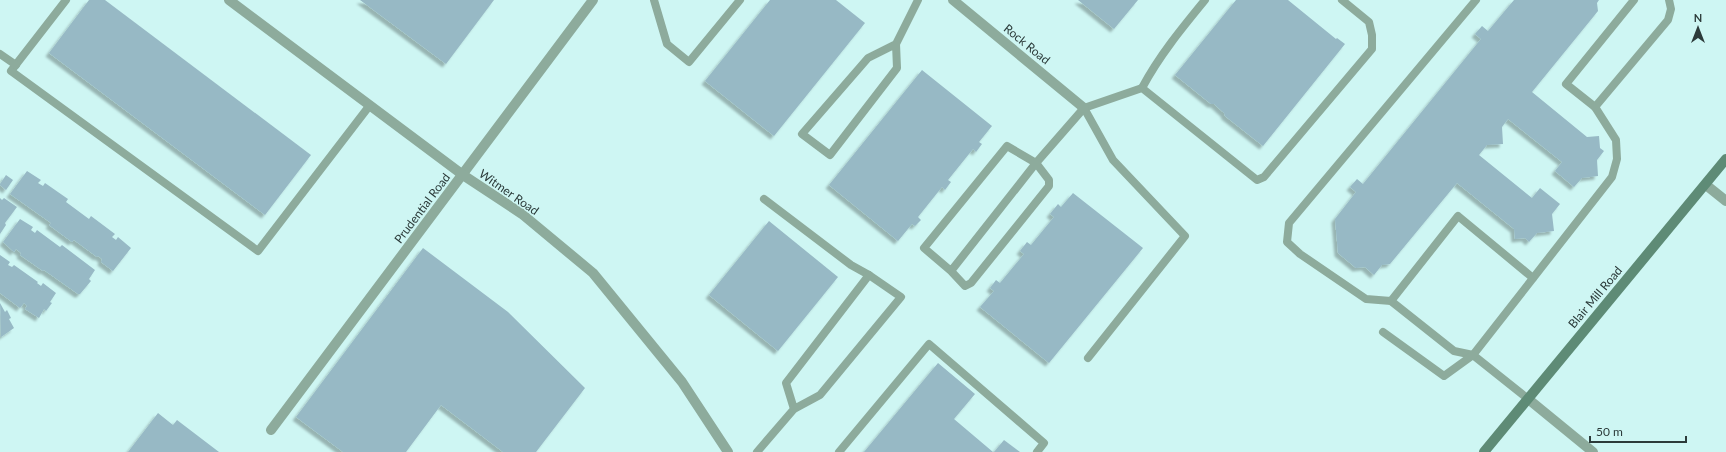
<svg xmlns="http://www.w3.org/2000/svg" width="1726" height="452" font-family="Lato,sans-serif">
  <defs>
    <filter id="shadow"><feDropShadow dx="-3.5" dy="3.5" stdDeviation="1" flood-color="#0004"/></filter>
  </defs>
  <rect width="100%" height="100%" fill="#cef6f3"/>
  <!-- building -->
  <g fill="#97b9c5" filter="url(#shadow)">
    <polygon points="89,0 105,0 311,155 265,215 49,53"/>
    <polygon points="360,0 494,0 446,64"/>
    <polygon points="770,0 836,0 865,23 774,136 705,81"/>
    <polygon points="1078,0 1138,0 1114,29"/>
    <polygon points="1236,0 1288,0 1336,39 1337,38 1345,44 1263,146 1225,116 1224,113 1214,104 1211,104 1175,75"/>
    <polygon points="1514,0 1599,0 1597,3 1598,11 1532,92 1587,137 1599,136 1600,148 1604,151 1597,160 1598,176 1582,178 1574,187 1555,171 1562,162 1508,119 1502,127 1503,144 1487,145 1479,155 1532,198 1540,188 1560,204 1552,214 1554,231 1537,233 1529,242 1525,238 1515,239 1514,229 1457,183 1390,264 1382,265 1374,275 1365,267 1356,268 1338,253 1335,219 1356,192 1350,187 1357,179 1363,184 1481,39 1475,34 1482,26 1488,31"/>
    <polygon points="922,70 992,126 979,142 982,144 976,152 973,149 948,180 951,182 945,190 942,187 918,217 921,220 915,226 912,224 898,241 829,185"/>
    <polygon points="27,171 41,180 38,183 43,186 45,183 68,199 66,202 89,219 91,216 115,234 112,237 116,240 118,237 131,248 113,271 101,262 102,259 98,256 97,257 74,240 72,242 49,225 51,223 10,194"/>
    <polygon points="6,175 13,180 6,190 0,185 0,184"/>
    <polygon points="1073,193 1143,248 1049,363 980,307 994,291 990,288 996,280 1000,283 1024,254 1020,251 1027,242 1031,245 1054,217 1050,214 1058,204 1061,207"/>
    <polygon points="0,198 2,200 4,198 17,207 5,223 6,225 0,234"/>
    <polygon points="20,219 33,227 31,230 35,233 37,230 60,247 62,245 95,270 89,279 91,281 80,294 78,294 44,270 43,271 20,255 21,253 16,249 14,252 3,242"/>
    <polygon points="769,221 838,277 778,351 709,295"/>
    <polygon points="423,248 508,312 585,388 536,452 503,452 441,405 406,452 343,452 296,417"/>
    <polygon points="0,255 10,262 8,265 12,267 14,265 38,282 37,283 41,286 43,283 56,293 50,302 52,303 46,311 44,309 39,318 25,309 27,306 24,303 20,308 0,293"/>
    <polygon points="0,303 5,312 7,310 11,318 9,319 14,328 1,337"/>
    <polygon points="938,363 975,394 954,419 993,452 864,452"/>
    <polygon points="158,413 173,425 177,420 219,452 128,452"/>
    <polygon points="1004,440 1020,452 994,452"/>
  </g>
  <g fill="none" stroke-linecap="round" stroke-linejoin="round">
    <!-- service -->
    <g stroke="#8dab9c" stroke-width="8">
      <polyline points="66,0 11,71 258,251 370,105"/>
      <polyline points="654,0 667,44 689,62 740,0"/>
      <polyline points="1476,0 1289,223 1287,242 1300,254 1366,299 1391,301 1454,351 1473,355 1527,398"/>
      <polyline points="896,44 868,58 802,134 830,155 897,68 896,44 918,0"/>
      <polyline points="0,54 16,65"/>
      <path d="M 1142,88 C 1159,56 1182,28 1205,0"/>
      <polyline points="1595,107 1566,84 1634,0"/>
      <polyline points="1084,108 1113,160 1185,236 1088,358"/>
      <polyline points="764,199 851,265 869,275"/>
      <polyline points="951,271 965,286 971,283 1049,186 1049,180 1036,163 951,271 924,248 1007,146 1036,163 1084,108 1142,88 1257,180 1264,177 1372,49 1372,35 1369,22 1342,0"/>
      <polyline points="1391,301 1458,216 1533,278"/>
      <polyline points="1383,332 1444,376 1473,355 1612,177 1617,159 1616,140 1595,107 1668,20 1671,9 1669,0"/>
      <polyline points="757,452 794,409 820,395 901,297 869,275 786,383 794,409"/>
      <polyline points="839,452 929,344 1044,443 1037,452"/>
    </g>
    <!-- minor -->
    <g stroke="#8dab9c" stroke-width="10">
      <polyline points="953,0 1084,108"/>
      <polyline points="1706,185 1726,201"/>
      <polyline points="1527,398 1593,452"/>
      <polyline points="271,430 593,0"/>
    </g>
    <!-- tertiary -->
    <polyline stroke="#8dab9c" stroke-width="10" points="229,0 463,175 522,214 593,273 682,382 728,452"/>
    <!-- secondary -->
    <polyline stroke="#5e8b76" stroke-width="10" points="1484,452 1726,159"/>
  </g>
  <g text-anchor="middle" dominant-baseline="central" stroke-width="3" stroke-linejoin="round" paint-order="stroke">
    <!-- street labels -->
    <g font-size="12" fill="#2c3b3a" stroke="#cef6f3">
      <text transform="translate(1027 44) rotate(39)">Rock Road</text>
      <text transform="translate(509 192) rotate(35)">Witmer Road</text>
      <text transform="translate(422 208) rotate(-53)">Prudential Road</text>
      <text transform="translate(1595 297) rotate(-50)">Blair Mill Road</text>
    </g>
  </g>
  <!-- north arrow -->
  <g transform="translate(1698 28)" stroke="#cef6f3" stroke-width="3" paint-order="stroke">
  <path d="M0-3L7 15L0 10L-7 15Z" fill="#2c3b3a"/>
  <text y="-6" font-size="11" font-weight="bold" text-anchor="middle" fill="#2c3b3a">N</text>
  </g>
  <!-- scale -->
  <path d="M1590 436v6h96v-6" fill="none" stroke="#2c3b3a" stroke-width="2"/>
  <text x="1596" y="436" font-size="12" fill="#2c3b3a" stroke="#cef6f3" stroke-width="3" paint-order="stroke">50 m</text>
</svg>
